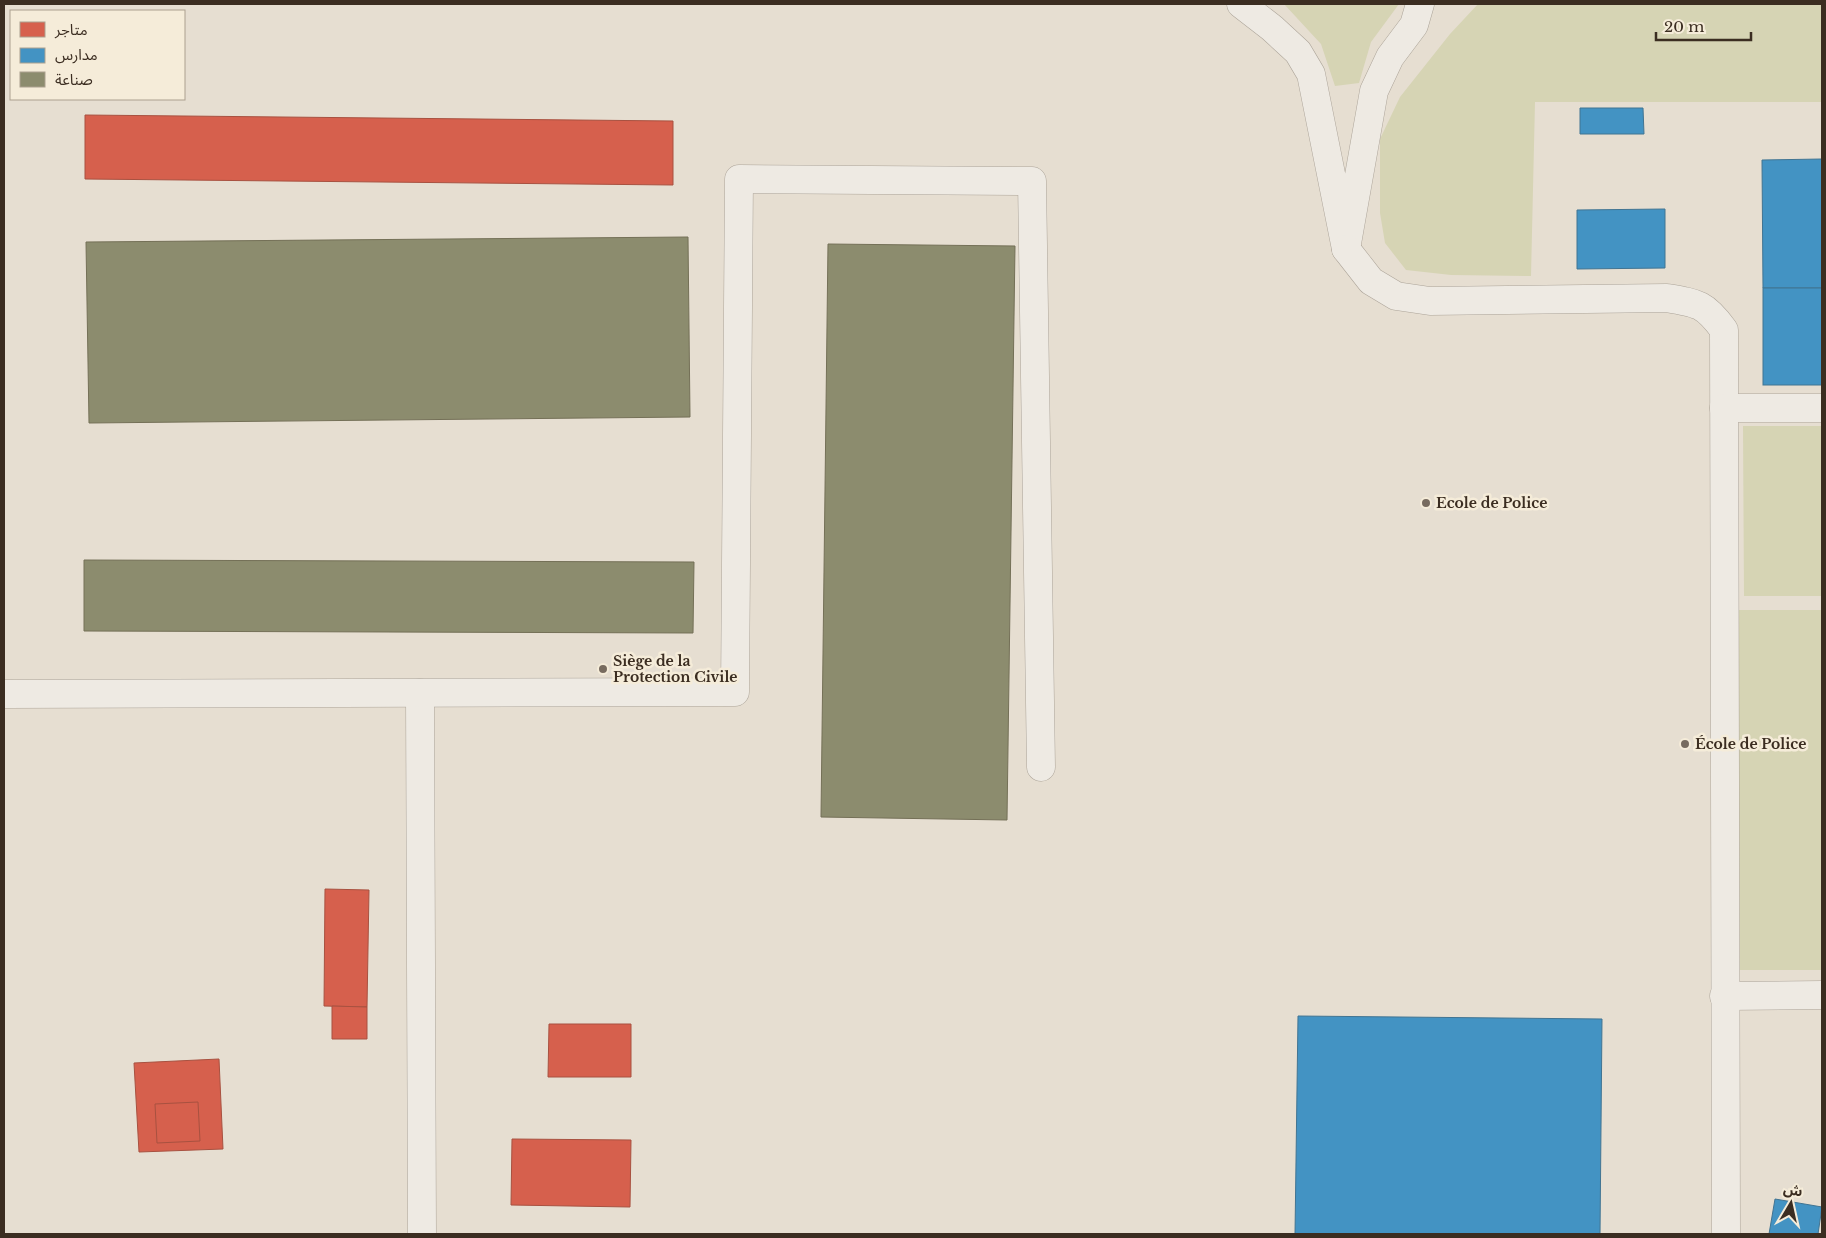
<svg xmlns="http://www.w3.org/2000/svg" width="1826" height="1238" font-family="'Libre Baskerville','Noto Sans Arabic',serif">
  <rect width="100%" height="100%" fill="#e6ded1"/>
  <!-- green -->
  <g fill="#d6d4b4">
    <polygon points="1284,4 1399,4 1371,42 1359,83 1335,86 1321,44"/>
    <polygon points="1478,4 1822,4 1822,102 1535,102 1531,276 1451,275 1406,270 1385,243 1380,213 1380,139 1400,97 1450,34"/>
    <polygon points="1743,426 1822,426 1822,596 1744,596"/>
    <polygon points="1735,610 1822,610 1822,970 1737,970"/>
  </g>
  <!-- shops -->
  <g fill="#d6604d" stroke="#a85140">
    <polygon points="85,115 673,121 673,185 85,179"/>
    <polygon points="325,889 369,890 367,1007 324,1006"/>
    <polygon points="332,1006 367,1007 367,1039 332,1039"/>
    <polygon points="549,1024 631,1024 631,1077 548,1077"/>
    <polygon points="219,1059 223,1149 139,1152 134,1063"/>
    <polygon points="198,1102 200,1141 157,1143 155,1104"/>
    <polygon points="512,1139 631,1140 630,1207 511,1205"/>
  </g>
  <!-- schools -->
  <g fill="#4393c3" stroke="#417492">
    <polygon points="1580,108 1643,108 1644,134 1580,134"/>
    <polygon points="1822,159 1822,288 1763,288 1762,160"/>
    <polygon points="1665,209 1665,268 1577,269 1577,210"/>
    <rect x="1763" y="288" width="59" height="97"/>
    <polygon points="1298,1016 1602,1019 1600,1234 1295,1234"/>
    <polygon points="1775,1199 1822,1207 1818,1234 1769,1234"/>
  </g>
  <!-- industry -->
  <g fill="#8c8c6e" stroke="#747057">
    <polygon points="688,237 690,417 89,423 86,242"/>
    <polygon points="828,244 1015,246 1007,820 821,817"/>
    <polygon points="84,560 694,562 693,633 84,631"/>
  </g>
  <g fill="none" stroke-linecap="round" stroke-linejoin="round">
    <!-- minor casing -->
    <g stroke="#aca499" stroke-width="29">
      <g id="minor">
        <polyline points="1241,4 1272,28 1298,52 1311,74 1346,249 1374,91 1390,57 1414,25 1420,4"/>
        <path d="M 1346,249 L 1371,281 L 1396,296 L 1430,301 L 1667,298 C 1698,303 1705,304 1724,330 L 1726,1234"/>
        <polyline points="1724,408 1822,408"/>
        <polyline points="420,693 422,1234"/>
        <polyline points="4,694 735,692 739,179 1032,181 1041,767"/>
        <polyline points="1724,996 1822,995"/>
      </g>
    </g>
    <!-- minor -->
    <use href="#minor" stroke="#eeeae3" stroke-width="28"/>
  </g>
  <!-- markers -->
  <g fill="#776b5f" stroke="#f5ecd9" stroke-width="2">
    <circle cx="1426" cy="503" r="5"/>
    <circle cx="603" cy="669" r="5"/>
    <circle cx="1685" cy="744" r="5"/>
  </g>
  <g text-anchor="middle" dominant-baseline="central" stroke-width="5" stroke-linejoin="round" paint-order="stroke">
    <!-- poi labels -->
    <g font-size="14" font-weight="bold" fill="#3b2d21" stroke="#f5ecd9" text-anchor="start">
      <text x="1436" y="503">Ecole de Police</text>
      <text x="613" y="661">Siège de la<tspan x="613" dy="16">Protection Civile</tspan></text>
      <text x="1695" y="744">École de Police</text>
    </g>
  </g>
  <!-- border -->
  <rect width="1826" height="1238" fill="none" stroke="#3b2d21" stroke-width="10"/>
  <!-- legend -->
  <rect x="10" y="10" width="175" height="90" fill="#f5ecd9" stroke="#aba08f"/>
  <rect x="20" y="22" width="25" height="15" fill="#d6604d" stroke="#aba08f"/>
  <text x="55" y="35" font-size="15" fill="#3b2d21">متاجر</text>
  <rect x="20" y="48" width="25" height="15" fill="#4393c3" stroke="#aba08f"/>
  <text x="55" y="60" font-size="15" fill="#3b2d21">مدارس</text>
  <rect x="20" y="72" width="25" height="15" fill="#8c8c6e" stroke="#aba08f"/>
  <text x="55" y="85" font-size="15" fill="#3b2d21">صناعة</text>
  <!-- north arrow -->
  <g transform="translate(1791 1203) rotate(9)" stroke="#f5ecd9" stroke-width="4" paint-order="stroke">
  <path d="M0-4L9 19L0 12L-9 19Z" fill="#3b2d21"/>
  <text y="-8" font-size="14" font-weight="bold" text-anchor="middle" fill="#3b2d21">ش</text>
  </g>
  <!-- scale -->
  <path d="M1656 32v8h95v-8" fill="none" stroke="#3b2d21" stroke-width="2.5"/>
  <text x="1664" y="32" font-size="15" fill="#3b2d21" stroke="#f5ecd9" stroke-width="4" paint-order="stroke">20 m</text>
</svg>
